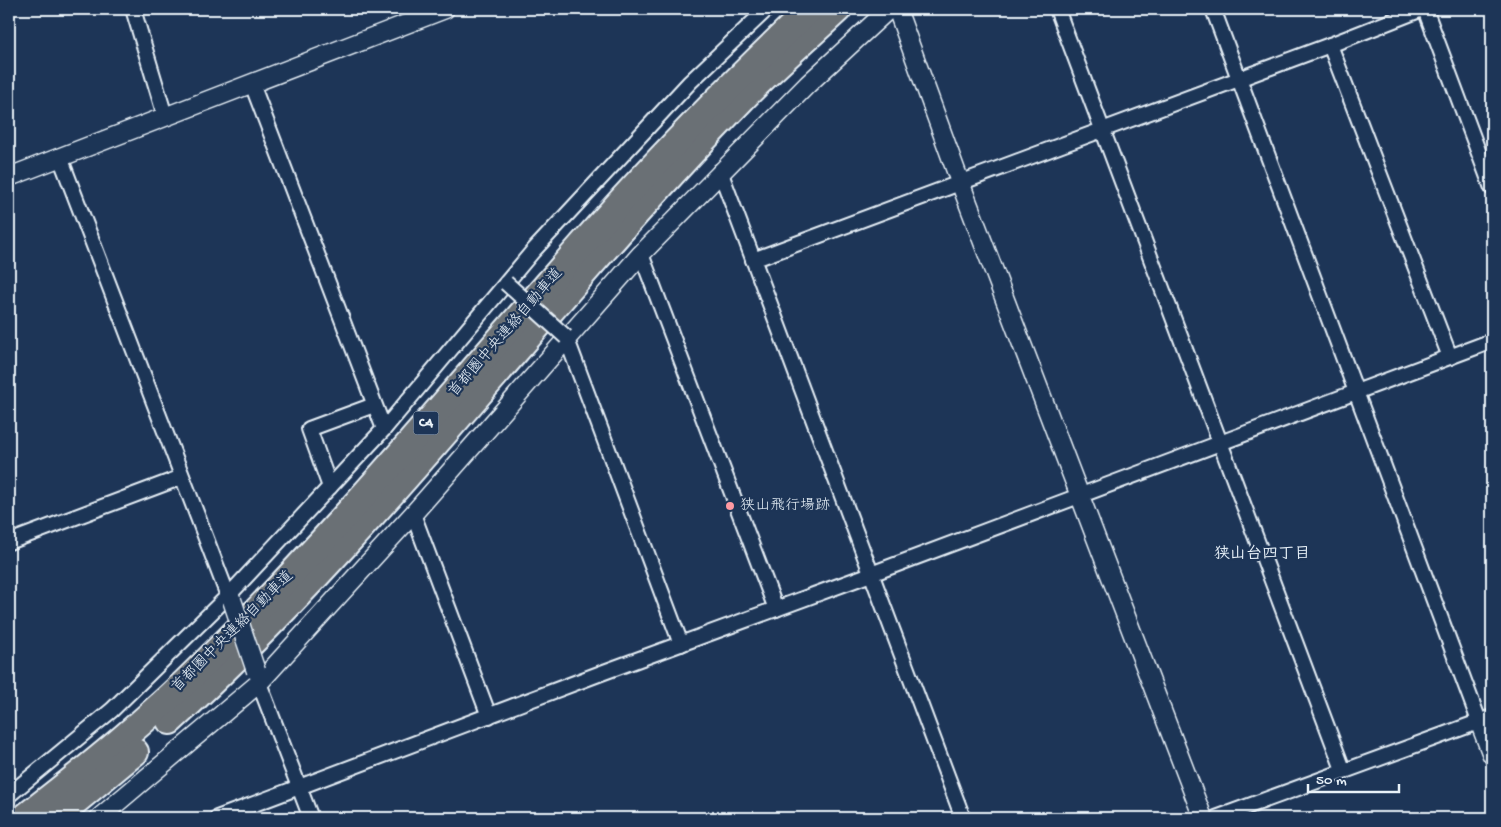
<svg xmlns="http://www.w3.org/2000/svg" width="1501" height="827" font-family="'Gochi Hand','Klee One',sans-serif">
  <rect width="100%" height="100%" fill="#1d3557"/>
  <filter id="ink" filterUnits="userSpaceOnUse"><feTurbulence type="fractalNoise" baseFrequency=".02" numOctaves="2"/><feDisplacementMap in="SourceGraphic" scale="10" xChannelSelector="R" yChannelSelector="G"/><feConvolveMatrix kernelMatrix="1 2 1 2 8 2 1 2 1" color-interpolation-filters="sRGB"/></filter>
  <g filter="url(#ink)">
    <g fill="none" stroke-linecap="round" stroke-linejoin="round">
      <!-- minor casing -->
      <g stroke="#e8f1f8" stroke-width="18">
        <g id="minor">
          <polyline points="133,9 165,116"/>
          <polyline points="1057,9 1344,772"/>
          <polyline points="1213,9 1479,721"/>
          <polyline points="1425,9 1492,188"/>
          <polyline points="1330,45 1450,357"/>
          <polyline points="252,84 384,429"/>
          <polyline points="60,157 228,596"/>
          <polyline points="720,171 963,818"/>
          <polyline points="641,254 776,609"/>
          <polyline points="753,260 1330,45 1422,9"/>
          <polyline points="566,337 681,644"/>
          <polyline points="330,487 309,429 374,405"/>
          <polyline points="413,514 489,716"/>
          <polyline points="9,542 182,477"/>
          <polyline points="259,683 311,818"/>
          <polyline points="9,795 112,710 228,596 384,429 533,251 690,82 767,9"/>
          <polyline points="217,818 604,672 871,574 1492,341"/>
          <polyline points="1216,818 1492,717"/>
        </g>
      </g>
      <!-- tertiary casing -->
      <g stroke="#e8f1f8" stroke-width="21">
        <g id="tertiary">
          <polyline points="897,9 960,182 1203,818"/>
          <polyline points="9,177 445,9"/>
          <polyline points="1479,721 1492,755"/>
          <polyline points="99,818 259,683 413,514 641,254 808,84 889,9"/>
        </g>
      </g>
      <!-- motorway casing -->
      <g stroke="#e8f1f8" stroke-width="30">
        <g id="motorway">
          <path d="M 170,721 C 378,531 546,302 741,100 C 772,68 806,39 838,9"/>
          <path d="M 24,818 C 87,769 149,719 205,663 C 354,517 484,353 623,199 C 683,133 746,70 810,9"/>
          <polyline points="55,818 135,752"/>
        </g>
      </g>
      <!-- minor -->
      <use href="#minor" stroke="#1d3557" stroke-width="14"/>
      <!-- tertiary -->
      <use href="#tertiary" stroke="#1d3557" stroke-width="18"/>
      <!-- motorway -->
      <use href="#motorway" stroke="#6b6f75" stroke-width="26"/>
      <!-- minor-bridge casing -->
      <g stroke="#e8f1f8" stroke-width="18" stroke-linecap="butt">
        <polyline id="minor-bridge" points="506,283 566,337"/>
      </g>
      <!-- tertiary-bridge casing -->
      <g stroke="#e8f1f8" stroke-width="21" stroke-linecap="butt">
        <polyline id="tertiary-bridge" points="232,600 256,671"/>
      </g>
      <!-- minor-bridge -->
      <use href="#minor-bridge" stroke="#1d3557" stroke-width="14"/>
      <!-- tertiary-bridge -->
      <use href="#tertiary-bridge" stroke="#1d3557" stroke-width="18"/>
    </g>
  </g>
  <!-- markers -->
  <circle fill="#ff9aa2" stroke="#1d3557" stroke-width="2" cx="730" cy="506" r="5"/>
  <g text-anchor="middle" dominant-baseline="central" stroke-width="4.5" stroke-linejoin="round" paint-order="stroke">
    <!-- shield labels -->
    <rect fill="#1d3557" stroke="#abb9c8" stroke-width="1" x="413.5" y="411.5" width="25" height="23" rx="4"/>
    <g font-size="14" font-weight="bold" fill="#e8f1f8">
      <text x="426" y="423">C4</text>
    </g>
    <!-- street labels -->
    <g font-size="15" fill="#e8f1f8" stroke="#1d3557">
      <text transform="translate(506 333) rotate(-49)">首都圏中央連絡自動車道</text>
      <text transform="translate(233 632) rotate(-45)">首都圏中央連絡自動車道</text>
    </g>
    <!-- poi labels -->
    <g font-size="15" fill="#e8f1f8" stroke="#1d3557" text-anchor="start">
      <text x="740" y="506">狭山飛行場跡</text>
    </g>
    <!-- neighbourhood labels -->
    <g font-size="16" font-weight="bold" fill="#e8f1f8" stroke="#1d3557">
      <text x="1262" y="555">狭山台四丁目</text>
    </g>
  </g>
  <!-- margin -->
  <rect width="1501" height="827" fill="none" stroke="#1d3557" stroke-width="30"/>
  <rect x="15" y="15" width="1471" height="797" fill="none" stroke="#e8f1f8" stroke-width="2" filter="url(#ink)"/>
  <!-- scale -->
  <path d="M1308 784v8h91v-8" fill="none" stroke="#e8f1f8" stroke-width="2.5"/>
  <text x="1316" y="784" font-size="15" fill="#e8f1f8" stroke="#1d3557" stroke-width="4" paint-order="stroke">50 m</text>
</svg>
